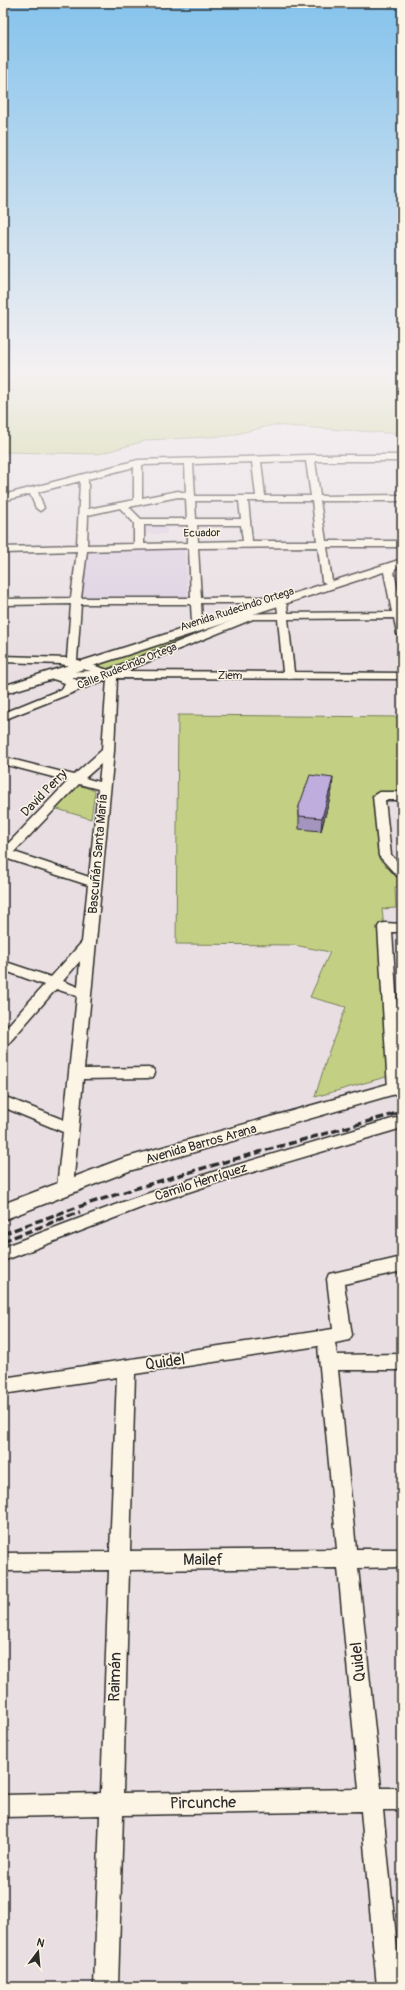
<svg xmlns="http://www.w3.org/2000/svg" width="405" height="1990" font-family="Pangolin,sans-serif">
  <rect width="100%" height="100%" fill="#e9dfe3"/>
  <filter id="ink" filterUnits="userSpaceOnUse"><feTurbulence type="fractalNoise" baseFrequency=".025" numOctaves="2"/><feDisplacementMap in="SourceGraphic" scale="8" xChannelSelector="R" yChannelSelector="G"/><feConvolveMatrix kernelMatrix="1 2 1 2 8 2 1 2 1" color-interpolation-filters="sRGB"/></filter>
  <g filter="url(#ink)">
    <!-- built -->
    <g fill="#dcd0e1">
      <rect x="141" y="524" width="26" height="10"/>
      <polygon points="185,550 188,597 79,598 84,551"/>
    </g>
    <!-- green -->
    <g fill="#c3d084" stroke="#777e58">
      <polygon points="3,372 402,372 402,434 273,425 228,436 148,440 99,454 3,452"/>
      <polygon points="244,617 106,669 95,664"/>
      <polygon points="178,715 402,717 402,793 375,793 380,861 383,861 402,880 402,887 395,887 396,908 382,909 386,948 389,1076 315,1097 329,1051 346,1007 310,997 330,952 294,945 176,944"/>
      <polygon points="77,784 95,791 91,819 54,808"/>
    </g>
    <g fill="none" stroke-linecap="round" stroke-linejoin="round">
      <!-- minor casing -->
      <g stroke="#2b2b2b" stroke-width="3">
        <g id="minor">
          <path d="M 310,455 L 402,455 L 402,461 L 315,461 L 320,496 L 402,495 L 402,501 L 320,501 L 326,541 L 402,541 L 402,547 L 327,547 L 332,581 L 327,584 L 322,581 L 318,547 L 198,548 L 201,598 L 266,597 L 271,600 L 266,603 L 201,603 L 202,622 L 197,625 L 192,622 L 191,604 L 81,604 L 77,660 L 108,670 L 238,618 L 238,614 L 278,613 L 277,605 L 282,602 L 287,605 L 288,613 L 392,612 L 384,572 L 388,564 L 391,563 L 396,566 L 394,572 L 402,610 L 402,637 L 397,634 L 394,618 L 288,619 L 294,672 L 402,673 L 402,679 L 117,678 L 114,751 L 84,1069 L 148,1068 L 153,1069 L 155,1073 L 153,1077 L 148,1078 L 83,1079 L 73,1187 L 71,1191 L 65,1193 L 59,1191 L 57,1187 L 63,1132 L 3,1107 L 3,1096 L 64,1120 L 77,996 L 56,989 L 8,1044 L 3,1045 L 3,1031 L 44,985 L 3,970 L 3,961 L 51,977 L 82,942 L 88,885 L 8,859 L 3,860 L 3,849 L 68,781 L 3,764 L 3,757 L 74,775 L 102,750 L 107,679 L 3,720 L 3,713 L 91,677 L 58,677 L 54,676 L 53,674 L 54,672 L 91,671 L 61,664 L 3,662 L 3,656 L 67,658 L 71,604 L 3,605 L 3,599 L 71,598 L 77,551 L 3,553 L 3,547 L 77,545 L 80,481 L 38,492 L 44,508 L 40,511 L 36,508 L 30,494 L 3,501 L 3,495 L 138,460 ZM 306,461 L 311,496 L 265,496 L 261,462 ZM 252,462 L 256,496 L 195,496 L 193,464 ZM 185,464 L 186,493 L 178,491 L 142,498 L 142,465 ZM 134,467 L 134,500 L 88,509 L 88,479 ZM 178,497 L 186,499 L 187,519 L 141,519 L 129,507 ZM 195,501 L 239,501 L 241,519 L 196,519 ZM 248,501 L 312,501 L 317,541 L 252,541 ZM 120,508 L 134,523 L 134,544 L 87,545 L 88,515 ZM 144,525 L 188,525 L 188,543 L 144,544 ZM 197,525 L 241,525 L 243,541 L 198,542 ZM 189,548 L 191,598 L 81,598 L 87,551 ZM 253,619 L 278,619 L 283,672 L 125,671 ZM 101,764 L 99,782 L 85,778 ZM 79,784 L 98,789 L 89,877 L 14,852 ZM 80,961 L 78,987 L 63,981 Z"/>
          <polygon points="379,792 402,792 402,800 385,800 391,855 402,866 402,877 397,876 379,856 373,796"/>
          <polygon points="385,923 402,924 402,932 392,932 402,1081 400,1092 395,1093 390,1092 388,1088 378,927 380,924"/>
          <polygon points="402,1116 402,1128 219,1182 143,1207 3,1261 3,1247 131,1199 216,1171"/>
          <path d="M 402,1257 L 402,1271 L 344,1284 L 352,1335 L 349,1340 L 335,1343 L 337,1355 L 402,1354 L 402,1370 L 338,1370 L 356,1549 L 402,1549 L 402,1567 L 358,1568 L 381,1788 L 402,1788 L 402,1810 L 383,1810 L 401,1987 L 377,1987 L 361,1811 L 123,1815 L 118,1987 L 94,1987 L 100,1815 L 3,1817 L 3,1795 L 101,1793 L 109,1570 L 3,1571 L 3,1553 L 110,1552 L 117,1377 L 3,1394 L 3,1378 L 333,1329 L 327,1279 L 329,1274 ZM 318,1346 L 337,1549 L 130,1551 L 135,1374 ZM 338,1568 L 359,1789 L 123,1793 L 129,1570 Z"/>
        </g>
      </g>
      <!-- major casing -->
      <g stroke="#2b2b2b" stroke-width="3">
        <g id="major">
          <polygon points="402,559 402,566 68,674 79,682 74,692 64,692 62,689 65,683 53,679 3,694 3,686"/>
          <polygon points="402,1080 402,1092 129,1171 3,1220 3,1204 124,1158"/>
        </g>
      </g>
      <!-- minor -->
      <use href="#minor" fill="#fcf5e5" fill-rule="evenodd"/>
      <!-- major -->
      <use href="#major" fill="#fcf5e5" fill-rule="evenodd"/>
      <!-- rail-far1 -->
      <polyline stroke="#2b2b2b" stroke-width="3" stroke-dasharray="6 3" stroke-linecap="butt" points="391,1115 402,1112"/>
      <!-- rail -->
      <g stroke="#2b2b2b" stroke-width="3.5" stroke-dasharray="8 3.5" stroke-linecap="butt">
        <path d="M 3,1234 C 131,1185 263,1152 394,1114"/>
        <polyline points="3,1241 80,1212"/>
      </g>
    </g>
    <!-- wall -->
    <polygon fill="#a395be" stroke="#2b2b2b" points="332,790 321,831 299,829 299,806"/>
    <!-- shaded-wall -->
    <polygon fill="#85799b" stroke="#2b2b2b" points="333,778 332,790 321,831 322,818"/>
    <!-- building -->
    <polygon fill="#beaddd" stroke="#2b2b2b" points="310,775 333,778 322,818 299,816 299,806"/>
  </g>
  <!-- sky -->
  <linearGradient id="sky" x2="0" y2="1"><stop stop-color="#85c3ec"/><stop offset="0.57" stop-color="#f5f1f2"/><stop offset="1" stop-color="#f5f1f2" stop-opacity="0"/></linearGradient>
  <rect width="405" height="651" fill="url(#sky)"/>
  <g text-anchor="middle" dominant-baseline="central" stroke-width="3" stroke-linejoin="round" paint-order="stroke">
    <!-- far-street labels -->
    <g font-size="11" fill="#2b2b2b" stroke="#fcf5e5">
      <text transform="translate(202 533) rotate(-1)">Ecuador</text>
      <text transform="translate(237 609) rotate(-18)">Avenida Rudecindo Ortega</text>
      <text transform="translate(127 666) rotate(-22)">Calle Rudecindo Ortega</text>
      <text x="230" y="675">Ziem</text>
    </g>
    <!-- street labels -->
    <g font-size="13" fill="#2b2b2b" stroke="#fcf5e5">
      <text transform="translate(44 793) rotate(-46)">David Perry</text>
      <text transform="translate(98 854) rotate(-85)">Bascuñán Santa María</text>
      <text transform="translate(201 1144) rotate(-16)">Avenida Barros Arana</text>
      <text transform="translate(201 1182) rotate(-18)">Camilo Henríquez</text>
    </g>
    <!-- near-street labels -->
    <g font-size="16" fill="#2b2b2b" stroke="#fcf5e5">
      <text transform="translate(165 1362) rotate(-8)">Quidel</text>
      <text x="203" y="1560">Mailef</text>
      <text transform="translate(358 1662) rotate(-96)">Quidel</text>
      <text transform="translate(115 1677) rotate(-88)">Raimán</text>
      <text transform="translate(203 1803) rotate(-1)">Pircunche</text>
    </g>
  </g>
  <!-- margin -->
  <rect width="405" height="1990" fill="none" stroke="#fcf5e5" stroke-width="16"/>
  <rect x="8" y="8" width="389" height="1974" fill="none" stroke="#2b2b2b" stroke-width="1.5" filter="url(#ink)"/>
  <!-- north arrow -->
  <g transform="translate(38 1952) rotate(16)" stroke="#fcf5e5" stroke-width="3" paint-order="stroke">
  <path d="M0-3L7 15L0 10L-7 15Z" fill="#2b2b2b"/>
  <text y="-6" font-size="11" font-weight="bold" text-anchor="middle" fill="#2b2b2b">N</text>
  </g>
</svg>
